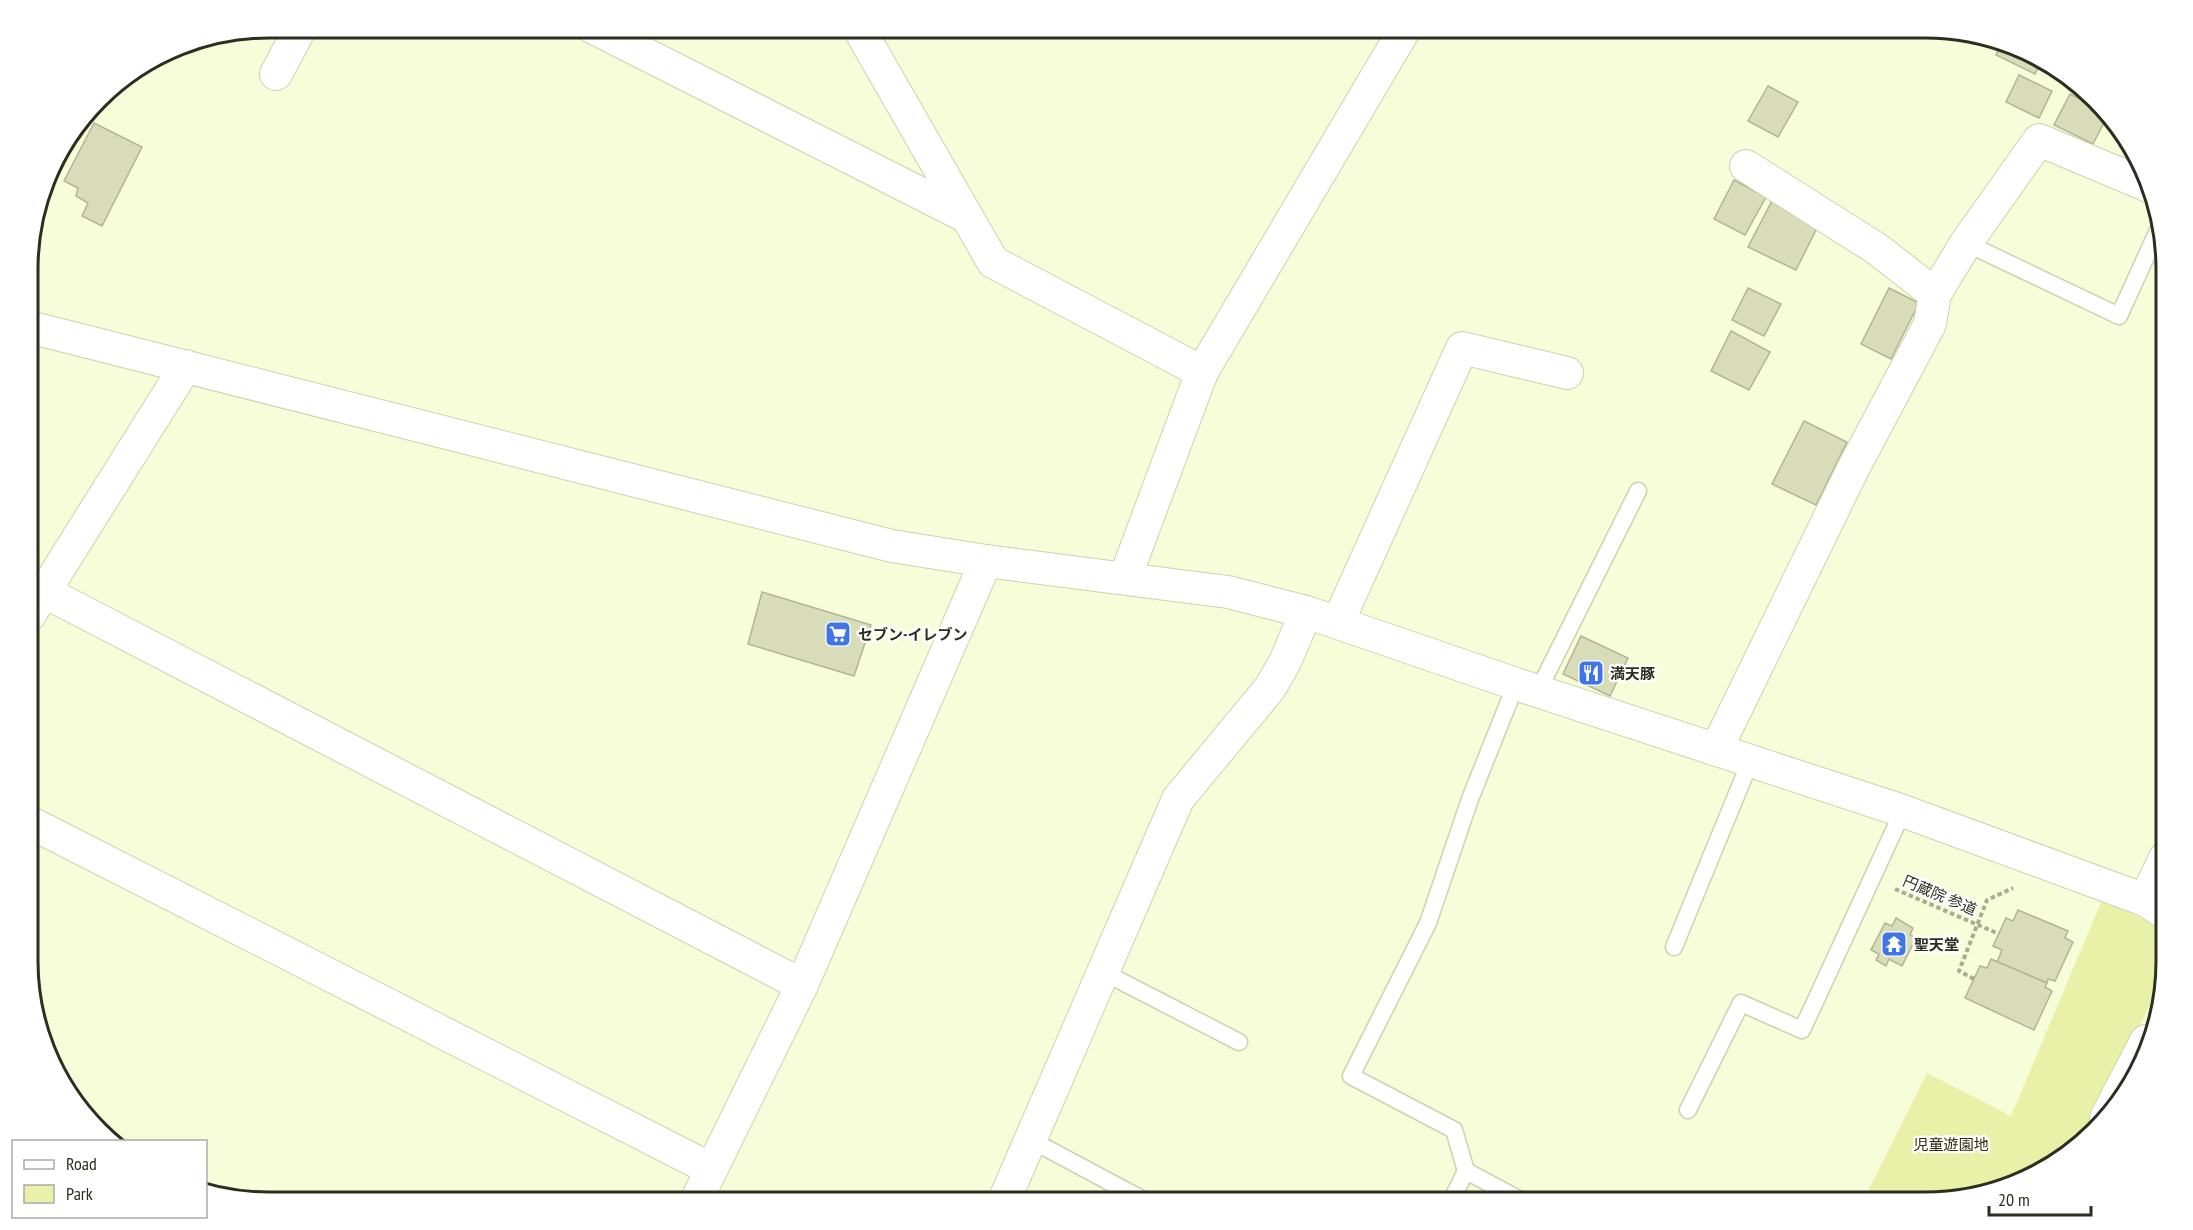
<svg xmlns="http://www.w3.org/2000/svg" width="2193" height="1230" font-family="'PT Sans Narrow','Noto Sans JP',sans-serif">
  <rect width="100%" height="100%" fill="#f8fdd9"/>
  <!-- green -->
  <polygon fill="#e9f1a8" points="2102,900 2165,929 2165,975 2082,1143 2046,1170 1940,1202 1862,1203 1927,1073 2011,1116"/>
  <!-- building -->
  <g fill="#d8dcb9" stroke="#b0b593" stroke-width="1.5">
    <polygon points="2002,42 2043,58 2035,74 1996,55"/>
    <polygon points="2019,75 2052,91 2039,118 2006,102"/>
    <polygon points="1768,86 1798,102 1778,137 1748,121"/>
    <polygon points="2070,94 2095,106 2107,117 2093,144 2054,125"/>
    <polygon points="94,123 142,147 102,226 82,216 88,203 76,196 78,188 64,181"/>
    <polygon points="1734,180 1766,197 1745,235 1714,219"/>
    <polygon points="1773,199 1820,222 1796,270 1748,247"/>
    <polygon points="1748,288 1781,304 1764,336 1732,320"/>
    <polygon points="1889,288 1919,303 1891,359 1861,344"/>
    <polygon points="1731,331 1770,352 1749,390 1711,371"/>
    <polygon points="1804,421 1847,442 1816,505 1772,484"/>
    <polygon points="762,592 871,625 854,676 748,644"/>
    <polygon points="1581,636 1628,658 1610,696 1563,674"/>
    <polygon points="2018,910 2068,931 2065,938 2073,942 2055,981 2048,979 2047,983 1997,962 2002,950 1993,946 2006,918 2013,921"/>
    <polygon points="1896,918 1913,928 1910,935 1916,938 1902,966 1889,959 1886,966 1876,960 1879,954 1871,950 1885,923 1892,926"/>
    <polygon points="1991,959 2047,983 2045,987 2052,991 2034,1030 1965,998 1980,966 1987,968"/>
  </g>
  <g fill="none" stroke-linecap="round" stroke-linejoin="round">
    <!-- service casing -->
    <g stroke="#cdd2af" stroke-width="19">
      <g id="service">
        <polyline points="1966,243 2119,316 2160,226"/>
        <polyline points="1538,691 1638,491"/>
        <polyline points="1674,947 1750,762"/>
        <polyline points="1103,972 1239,1042"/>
        <polyline points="1688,1110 1741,1003 1802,1030 1903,811"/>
        <polyline points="1031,1140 1149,1203"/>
        <polyline points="1466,1171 1454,1130 1351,1076 1428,923 1470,799 1516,684"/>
        <polyline points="1450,1203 1466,1171 1526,1203"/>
      </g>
    </g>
    <!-- minor casing -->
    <g stroke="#cdd2af" stroke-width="34">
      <g id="minor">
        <polyline points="592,27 967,217"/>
        <polyline points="858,27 993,262 1202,372"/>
        <polyline points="276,74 301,27"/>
        <polyline points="1746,166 1877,249 1935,294"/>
        <polyline points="29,327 892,546 986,561 1228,592 1306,612 1516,684 1903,811 2145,900 2165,913"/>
        <polyline points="1125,578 1202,372 1406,27"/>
        <polyline points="45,592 802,985"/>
        <polyline points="29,616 186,366"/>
        <polyline points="1338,622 1462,348 1567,373"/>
        <polyline points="1716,750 1853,469 1930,324 1935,294 1966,243 2039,140 2151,187"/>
        <polyline points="29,822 711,1169"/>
        <polyline points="2145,900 2165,858"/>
        <polyline points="2106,1118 2146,1041"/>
        <polyline points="695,1203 802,985 986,561"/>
        <polyline points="1003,1203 1178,799 1270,688 1285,662 1306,612"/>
      </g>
    </g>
    <!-- path -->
    <g stroke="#a8ac91" stroke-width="4" stroke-dasharray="4.5 3" stroke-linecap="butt">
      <polyline points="1895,889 1999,934"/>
      <polyline points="1974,979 1959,971 1987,900 2013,888"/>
    </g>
    <!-- service -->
    <use href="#service" stroke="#fff" stroke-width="16"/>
    <!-- minor -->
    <use href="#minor" stroke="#fff" stroke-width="32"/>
  </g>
  <!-- icons -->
  <defs>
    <g id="supermarket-square" transform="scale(1.35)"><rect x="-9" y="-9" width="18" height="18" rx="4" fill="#4174e5" stroke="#fff"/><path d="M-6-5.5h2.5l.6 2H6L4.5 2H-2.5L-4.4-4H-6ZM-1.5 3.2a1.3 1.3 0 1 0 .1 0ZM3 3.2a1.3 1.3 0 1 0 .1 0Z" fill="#fff"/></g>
    <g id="restaurant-square" transform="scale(1.35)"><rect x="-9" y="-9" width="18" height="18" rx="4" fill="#4174e5" stroke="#fff"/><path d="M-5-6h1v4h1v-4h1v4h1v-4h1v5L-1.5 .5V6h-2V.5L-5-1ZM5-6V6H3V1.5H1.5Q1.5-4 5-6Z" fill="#fff"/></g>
    <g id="temple-square" transform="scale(1.35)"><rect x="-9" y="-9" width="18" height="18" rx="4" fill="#4174e5" stroke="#fff"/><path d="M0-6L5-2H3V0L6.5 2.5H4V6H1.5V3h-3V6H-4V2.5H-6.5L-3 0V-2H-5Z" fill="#fff"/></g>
  </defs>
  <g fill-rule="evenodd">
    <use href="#supermarket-square" x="838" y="634"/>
    <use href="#restaurant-square" x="1591" y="673"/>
    <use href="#temple-square" x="1894" y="944"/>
  </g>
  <g text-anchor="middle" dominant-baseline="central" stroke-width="4.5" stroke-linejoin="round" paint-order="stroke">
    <!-- poi labels -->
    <g font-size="15" font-weight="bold" fill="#2c2e20" stroke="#fff" text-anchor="start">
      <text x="858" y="634">セブン-イレブン</text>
      <text x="1610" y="673">満天豚</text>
      <text x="1914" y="944">聖天堂</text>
    </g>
    <!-- street labels -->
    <g font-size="15" fill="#2c2e20" stroke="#fff">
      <text transform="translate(1940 895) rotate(23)">円蔵院 参道</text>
    </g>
    <!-- park labels -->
    <g font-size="15" fill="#2b2e07" stroke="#fff">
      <text x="1951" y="1144">児童遊園地</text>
    </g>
  </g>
  <!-- crop -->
  <path d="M0 0H2193V1230H0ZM269 38H1925A231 231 0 0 1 2156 269V961A231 231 0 0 1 1925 1192H269A231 231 0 0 1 38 961V269A231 231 0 0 1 269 38Z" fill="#fff" fill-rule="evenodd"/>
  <path fill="none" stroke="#2c2e20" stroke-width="3" d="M269 38H1925A231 231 0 0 1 2156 269V961A231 231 0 0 1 1925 1192H269A231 231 0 0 1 38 961V269A231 231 0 0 1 269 38Z"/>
  <!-- legend -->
  <rect x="12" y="1140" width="195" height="78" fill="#ffffff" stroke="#ababa6" stroke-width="1.5"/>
  <rect x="24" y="1160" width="30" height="9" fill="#ffffff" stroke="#ababa6" stroke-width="1.5"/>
  <text x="66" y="1170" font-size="18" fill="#2c2e20">Road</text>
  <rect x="24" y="1185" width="30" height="18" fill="#e9f1a8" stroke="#ababa6" stroke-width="1.5"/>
  <text x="66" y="1200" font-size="18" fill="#2c2e20">Park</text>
  <!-- scale -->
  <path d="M1989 1206v9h102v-9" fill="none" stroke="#2c2e20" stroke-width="3"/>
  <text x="1998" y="1206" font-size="18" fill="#2c2e20" stroke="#ffffff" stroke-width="4.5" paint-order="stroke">20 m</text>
</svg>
